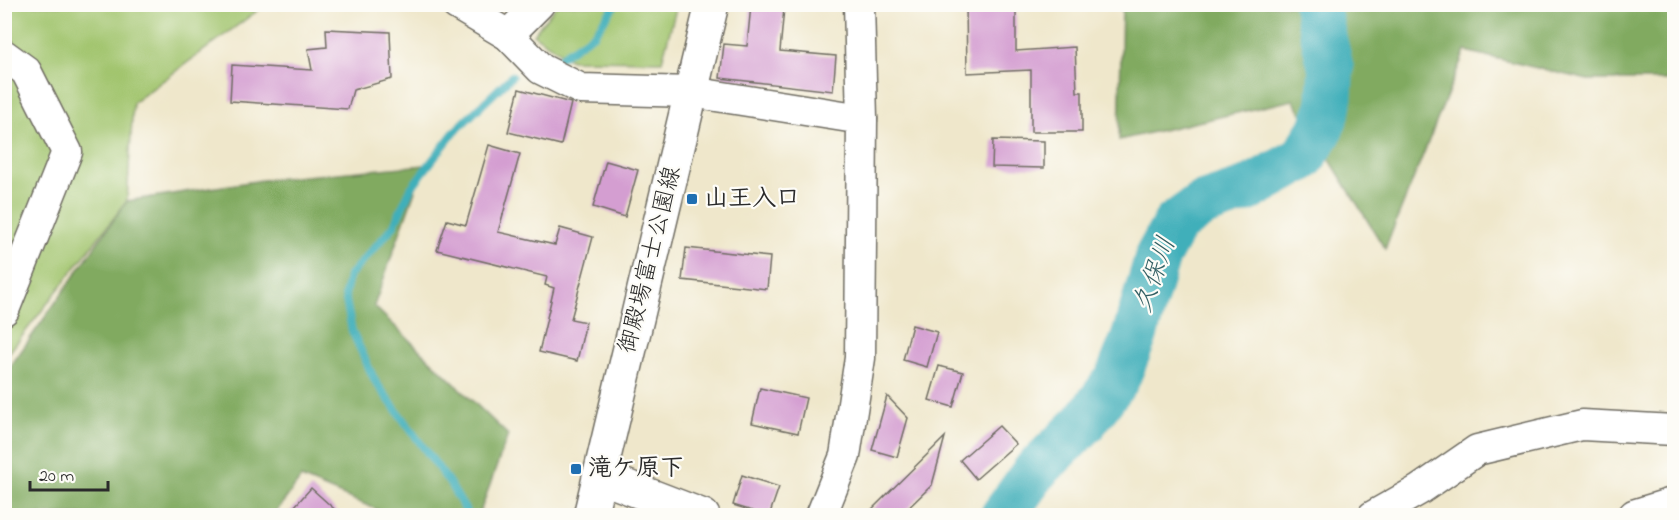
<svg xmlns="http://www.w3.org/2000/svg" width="1679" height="520" font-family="'Indie Flower','Klee One',sans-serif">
  <rect width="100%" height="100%" fill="#fdfcf7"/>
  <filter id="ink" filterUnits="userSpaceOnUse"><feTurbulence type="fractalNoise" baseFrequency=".0167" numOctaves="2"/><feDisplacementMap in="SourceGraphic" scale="12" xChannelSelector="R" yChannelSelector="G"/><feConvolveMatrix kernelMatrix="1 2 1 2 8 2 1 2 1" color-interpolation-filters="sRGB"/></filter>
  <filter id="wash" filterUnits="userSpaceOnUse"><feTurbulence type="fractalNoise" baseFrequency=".008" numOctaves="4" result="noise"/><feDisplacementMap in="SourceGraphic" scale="24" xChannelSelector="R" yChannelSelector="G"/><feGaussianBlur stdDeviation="1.35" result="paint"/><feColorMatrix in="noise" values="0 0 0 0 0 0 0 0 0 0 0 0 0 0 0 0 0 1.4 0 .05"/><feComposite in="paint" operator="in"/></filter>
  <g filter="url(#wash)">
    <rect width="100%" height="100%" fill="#efe7cb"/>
    <!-- green -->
    <g fill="#a2c56e" stroke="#66784c" stroke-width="1.5">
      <polygon points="5,5 265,5 133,103 127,201 5,358"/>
      <polygon points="557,5 677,5 662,61 571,60 533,34"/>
    </g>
    <!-- forest -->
    <g fill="#81aa61" stroke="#566a46" stroke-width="1.5">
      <polygon points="1122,5 1674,5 1674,80 1588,80 1465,51 1385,249 1293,100 1119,140"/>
      <polygon points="424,165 374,306 508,435 479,515 390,515 301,478 274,515 5,515 5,374 127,201 262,180"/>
    </g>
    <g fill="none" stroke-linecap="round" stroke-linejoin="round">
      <!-- stream -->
      <g stroke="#3fafba" stroke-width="8">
        <polyline points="559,58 594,34 616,4"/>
        <polyline points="469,516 448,481 375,381 352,331 345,295 349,276 393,227 411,188 455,131 512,76"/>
      </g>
      <!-- river -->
      <polyline stroke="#3fafba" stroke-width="46" points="1003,516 1036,470 1084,423 1117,379 1134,337 1158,255 1175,224 1203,204 1248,189 1302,159 1320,131 1329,107 1331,69 1316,4"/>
    </g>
    <g id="blocks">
      <!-- building -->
      <g fill="#d49ed1">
        <polygon points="966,4 1016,4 1016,51 1075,47 1077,92 1082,92 1082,132 1031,132 1031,70 967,73"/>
        <polygon points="751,5 784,8 780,51 836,56 833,91 720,78 724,44 747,46"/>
        <polygon points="326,29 390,32 392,79 353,90 348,109 230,101 232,65 312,70 308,49 327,47"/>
        <polygon points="519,89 571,103 561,145 508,132"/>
        <polygon points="993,140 1044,141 1044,168 992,167"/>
        <polygon points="489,145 520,154 498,232 555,245 560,228 593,237 571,319 586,322 577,361 539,352 554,288 545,285 547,277 437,250 447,220 466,225"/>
        <polygon points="606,161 638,170 625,217 593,207"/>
        <polygon points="686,248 770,257 767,289 682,280"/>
        <polygon points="912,325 937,332 927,367 903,360"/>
        <polygon points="939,366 963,372 953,407 929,400"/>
        <polygon points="760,388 806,398 798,433 752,423"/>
        <polygon points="887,396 908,418 897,457 872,450"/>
        <polygon points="999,426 1016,444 976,479 960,460"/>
        <polygon points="945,437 932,485 900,516 865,516"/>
        <polygon points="742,475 779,487 769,516 733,505"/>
        <polygon points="311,488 342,516 286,516"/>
      </g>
    </g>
  </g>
  <g filter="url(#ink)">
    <use href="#blocks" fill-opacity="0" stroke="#706d63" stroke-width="1.5"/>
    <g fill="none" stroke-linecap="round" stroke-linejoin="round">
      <!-- street casing -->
      <g stroke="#706d63" stroke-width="33">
        <g id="street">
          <polyline points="456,4 508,35 541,69 581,89 691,92 862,119"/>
          <polyline points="508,35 539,4"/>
          <polyline points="4,55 26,71 67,152 4,310"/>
          <polyline points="821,516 845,456 860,358 862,119 859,4"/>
          <polyline points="1373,516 1419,490 1477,450 1582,425 1674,430"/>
        </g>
      </g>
      <!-- secondary casing -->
      <g stroke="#706d63" stroke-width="36">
        <g id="secondary">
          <polyline points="599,476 703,516"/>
          <polyline points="1635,516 1674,504"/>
        </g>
      </g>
      <!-- primary casing -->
      <g stroke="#706d63" stroke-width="36">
        <polyline id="primary" points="590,516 712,4"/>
      </g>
      <!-- street -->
      <use href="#street" stroke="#fff" stroke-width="30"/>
      <!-- secondary -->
      <use href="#secondary" stroke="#fff" stroke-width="33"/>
      <!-- primary -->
      <use href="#primary" stroke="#fff" stroke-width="33"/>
    </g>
  </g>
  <!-- markers -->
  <g fill="#1f6fb2" stroke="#fdfcf7" stroke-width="2">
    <rect x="686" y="193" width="12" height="12" rx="3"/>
    <rect x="570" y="463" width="12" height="12" rx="3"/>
  </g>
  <g text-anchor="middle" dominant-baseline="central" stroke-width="4.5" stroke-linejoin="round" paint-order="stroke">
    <!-- poi labels -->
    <g font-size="24" font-weight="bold" fill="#2b2b2b" stroke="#fdfcf7" text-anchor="start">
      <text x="704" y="199">山王入口</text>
      <text x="588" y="469">滝ケ原下</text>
    </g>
    <!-- street labels -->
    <g font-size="24" fill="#2b2b2b" stroke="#fdfcf7">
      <text transform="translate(651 260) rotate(-76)">御殿場富士公園線</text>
    </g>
    <!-- water labels -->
    <g font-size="26" font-style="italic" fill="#336064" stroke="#fdfcf7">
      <text transform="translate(1156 275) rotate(-70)">久保川</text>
    </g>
  </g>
  <!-- margin -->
  <rect width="1679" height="520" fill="none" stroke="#fdfcf7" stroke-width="24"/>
  <!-- scale -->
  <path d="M30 481v9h78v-9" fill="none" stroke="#2b2b2b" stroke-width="3"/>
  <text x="39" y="481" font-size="18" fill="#2b2b2b" stroke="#fdfcf7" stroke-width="4.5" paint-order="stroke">20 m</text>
</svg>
